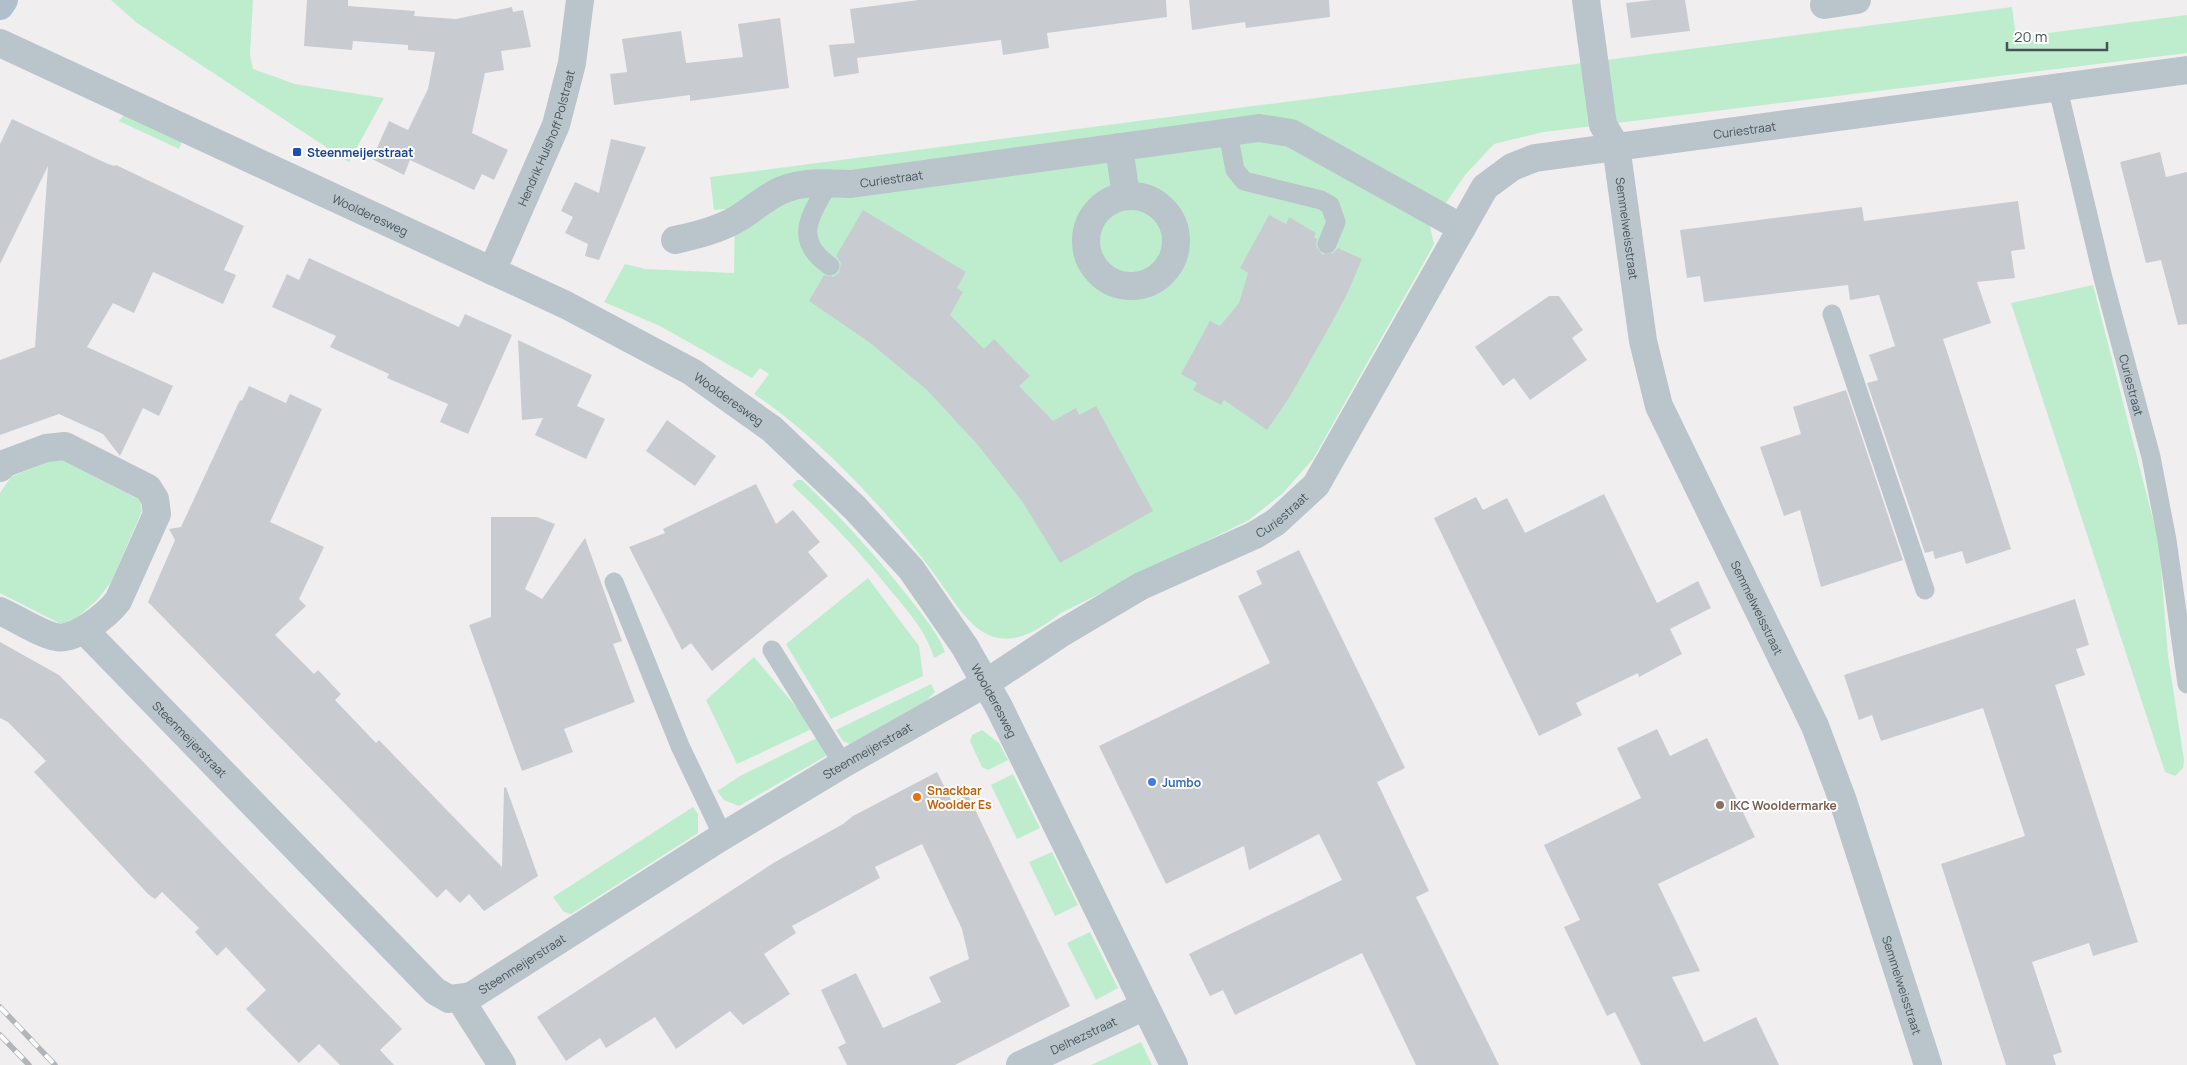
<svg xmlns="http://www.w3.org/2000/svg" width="2187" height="1065" font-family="Manrope,sans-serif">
  <rect width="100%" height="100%" fill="#f1eeef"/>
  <!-- green -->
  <g fill="#beedcd">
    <polygon points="111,0 253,0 250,55 253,69 295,84 384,98 349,162 137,23"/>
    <path d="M 2012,7 L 2016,37 L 2187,15 L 2187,53 L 1544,132 L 1494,144 L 1465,175 L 1430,226 L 1434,244 L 1427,257 L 1313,459 L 1283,493 L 1249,520 L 1061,613 C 1043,626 1023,642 999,638 C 972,634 955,602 940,582 C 893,516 821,439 754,394 L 769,374 L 760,368 L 752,378 L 660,326 L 604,302 L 625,264 L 645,269 L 734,273 L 735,208 L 714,210 L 710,177 Z"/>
    <polygon points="124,115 182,141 179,149 119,121"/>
    <polygon points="2093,285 2159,543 2168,656 2184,760 2183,768 2175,776 2165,772 2011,303"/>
    <polygon points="62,460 140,500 142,511 111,582 98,599 71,623 59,623 0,593 0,493 11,477 49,461"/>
    <path d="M 797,480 L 802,480 C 842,518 877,557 911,600 C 923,616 938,633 945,652 L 934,658 C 927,633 908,611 891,591 C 861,553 828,518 792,485 Z"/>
    <polygon points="868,578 919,646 923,676 831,719 786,644"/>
    <polygon points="754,657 814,728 737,764 706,700"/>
    <polygon points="931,684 935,692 926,701 850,744 843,741 836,730"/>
    <polygon points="982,730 999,743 1008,760 988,770 982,767 970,741 972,735"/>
    <polygon points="819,737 828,752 826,756 739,806 724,800 717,791 742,775"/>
    <polygon points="1013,774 1040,828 1017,839 991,785"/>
    <polygon points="693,807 698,814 698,833 571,914 564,912 553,897"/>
    <polygon points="1052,852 1078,905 1055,916 1029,862"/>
    <polygon points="1090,932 1118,988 1096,1000 1067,943"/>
    <polygon points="1141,1042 1152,1065 1091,1065"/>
  </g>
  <!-- building -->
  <g fill="#c8ccd1">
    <polygon points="307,0 348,0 348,6 415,11 414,16 456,19 512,7 513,12 523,10 531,47 501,51 504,70 485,73 472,133 508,150 494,180 482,174 474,190 410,160 404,175 372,159 389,121 408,130 428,89 435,52 408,50 408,45 353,41 352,50 304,46"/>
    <polygon points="919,0 1166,0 1167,17 1047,33 1049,48 1003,55 1001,40 857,58 859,73 834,77 829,45 855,43 856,53 850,9"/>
    <polygon points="1189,0 1329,0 1330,17 1246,28 1245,22 1192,30"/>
    <polygon points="1653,0 1685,0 1690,31 1631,38 1626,3"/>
    <polygon points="780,18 789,88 690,101 690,95 614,105 610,74 627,72 622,39 681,31 686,63 743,57 738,24"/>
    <polygon points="12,119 108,164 115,166 116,165 244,226 224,270 236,275 223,304 153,272 134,313 113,303 87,347 173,386 159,416 143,408 120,456 103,434 59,414 0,435 0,360 35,347 48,166 0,264 0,144"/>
    <polygon points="611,139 646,147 599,260 585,256 588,244 565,233 573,217 561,211 575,182 599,193"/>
    <polygon points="2160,152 2166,177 2187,172 2187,324 2178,325 2161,260 2146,263 2120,162"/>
    <polygon points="2018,201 2025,249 2011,251 2015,278 1977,282 1991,323 1943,339 2011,549 1966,564 1962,551 1935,559 1933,551 1925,553 1867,383 1878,380 1869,355 1895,346 1879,295 1850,300 1848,285 1704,302 1700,276 1687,278 1680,230 1862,207 1864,221"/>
    <polygon points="863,210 966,272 957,288 963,292 950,315 984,349 994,339 1030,376 1019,386 1053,421 1076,408 1079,415 1096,406 1153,511 1060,563 1022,501 977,444 927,390 869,342 809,301 824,275 833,277 839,273 841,263 836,256"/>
    <polygon points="1269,215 1286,224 1289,217 1316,233 1314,237 1317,239 1316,246 1322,254 1333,253 1338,248 1362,259 1347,294 1326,333 1289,398 1267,430 1224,400 1221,405 1193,390 1197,383 1181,374 1210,321 1220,326 1239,303 1248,273 1240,268"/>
    <polygon points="309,258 459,327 465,314 512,335 468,434 440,422 448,404 387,378 389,374 330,347 336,336 272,307 287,274 299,280"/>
    <polygon points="1549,296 1559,296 1583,330 1572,338 1587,360 1530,400 1514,378 1503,386 1475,347"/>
    <polygon points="518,340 592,375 577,406 605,419 586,459 535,435 543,418 522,420"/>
    <polygon points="249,386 286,403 290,394 322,409 270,522 324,547 299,599 306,606 275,635 314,674 318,670 341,694 335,700 376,743 379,740 502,867 504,788 506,787 538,876 484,911 469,894 460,903 446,889 437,898 148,602 175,540 169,529 181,527 240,400 242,401"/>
    <polygon points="1846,390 1903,560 1821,587 1800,510 1784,516 1760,447 1801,434 1793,407"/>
    <polygon points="667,420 716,456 695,486 646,451"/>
    <polygon points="756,484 776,524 793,510 820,542 808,552 828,576 712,671 691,643 682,650 629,547 665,533 663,529"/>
    <polygon points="1604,494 1657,603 1698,581 1711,608 1670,629 1682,654 1639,677 1638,673 1576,703 1582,715 1539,736 1434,518 1476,497 1483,510 1507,498 1525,533"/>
    <polygon points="491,517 537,517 555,524 525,589 542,599 585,538 622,641 613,644 635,702 564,729 573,752 522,771 469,625 491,617"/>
    <polygon points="1299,550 1405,768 1377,782 1429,891 1416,897 1499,1065 1416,1065 1362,953 1235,1015 1223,990 1210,996 1189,954 1342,880 1319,834 1249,870 1244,846 1166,884 1099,746 1270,663 1238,596 1262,584 1256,571"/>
    <polygon points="2075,599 2089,645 2076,649 2085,675 2055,685 2138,942 2093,956 2089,943 2032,962 2062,1052 2053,1055 2056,1065 2006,1065 1941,864 2025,836 1983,708 1881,741 1872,715 1859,720 1844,675"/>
    <polygon points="0,642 59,675 402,1029 380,1050 394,1065 340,1065 319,1044 299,1063 246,1009 266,990 226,947 217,956 195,932 199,928 162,892 155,899 148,894 34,772 46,761 8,722 0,718"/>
    <polygon points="1657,729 1670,756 1707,738 1755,837 1658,884 1700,971 1672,977 1704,1042 1756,1017 1779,1065 1641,1065 1615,1012 1607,1016 1564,927 1580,920 1544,845 1641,798 1617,748"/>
    <polygon points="937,772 952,802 968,795 1070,1006 955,1065 847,1065 838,1047 846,1043 821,990 856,973 883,1028 941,1002 929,977 969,959 962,929 922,844 875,867 880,878 792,926 796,933 764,954 790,994 743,1025 730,1011 676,1049 655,1017 606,1048 600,1038 566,1061 537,1017 775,862 843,824 853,816"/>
  </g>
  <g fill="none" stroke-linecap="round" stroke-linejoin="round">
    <!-- service -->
    <g stroke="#bac4cb" stroke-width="19">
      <path id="s1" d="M 2058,89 L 2103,278 L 2151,457 L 2167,540 L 2187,684"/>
      <polyline points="1228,133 1235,170 1244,181 1321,200 1330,205 1336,222 1327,244"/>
      <path d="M 829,183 C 810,216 792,240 830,266"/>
      <polyline points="1832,314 1925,590"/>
      <polyline points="614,582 680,746 723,836"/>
      <polyline points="772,650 843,764"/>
    </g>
    <!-- minor -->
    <g stroke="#bac4cb" stroke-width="28">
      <path id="s2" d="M 1586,0 L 1603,125 L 1616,146 L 1643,341 L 1659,406 L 1815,726 L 1843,801 L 1928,1065"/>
      <polyline points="1824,5 1857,0"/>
      <polyline points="1119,147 1126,196"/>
      <circle cx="1131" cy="241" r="45"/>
      <path id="s3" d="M 675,240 C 697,235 718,230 737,219 C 753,210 765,197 782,190 C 804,181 828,183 851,184 L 1259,128 L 1291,133 L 1462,228"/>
      <path id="s4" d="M 492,271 L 556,125 L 572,63 L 580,0"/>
      <path d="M 0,468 L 6,463 L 46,448 L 65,446 L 148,488 L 155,499 L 157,514 L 118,601 C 107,615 75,641 56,637 C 42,635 14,617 0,611"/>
      <path id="s5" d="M 84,630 L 435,991 L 449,999 L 471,996 L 723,836 L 843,764 L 986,683 L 1060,634 L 1141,586 L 1255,535 L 1276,522 L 1316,485 L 1485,187 L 1512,167 L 1535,158 L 2187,70"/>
      <polyline points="460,999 502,1065"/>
      <path id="s6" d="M 1020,1065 L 1145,1006"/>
    </g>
    <!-- tertiary -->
    <path stroke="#bac4cb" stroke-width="28" id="s7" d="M 0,43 L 566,305 L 692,372 L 772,429 L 855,508 L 911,569 L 965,647 L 999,707 L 1174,1065"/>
    <!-- primary -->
    <polyline stroke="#afc0cc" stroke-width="28" points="0,6 4,0"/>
    <!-- rail casing -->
    <g stroke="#b1b4b9" stroke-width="5.5">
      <g id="rail">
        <polyline points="0,1007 55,1065"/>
        <polyline points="0,1035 29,1065"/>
      </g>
    </g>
    <!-- rail -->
    <use href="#rail" stroke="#fff" stroke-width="4" stroke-dasharray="11" stroke-linecap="butt"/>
  </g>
  <!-- markers -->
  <rect fill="#1a4fb4" stroke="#fff" stroke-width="2" x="292" y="147" width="10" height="10" rx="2.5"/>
  <circle fill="#3f7fe0" stroke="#fff" stroke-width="2" cx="1152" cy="782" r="5"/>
  <circle fill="#e8710a" stroke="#fff" stroke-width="2" cx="917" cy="797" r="5"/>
  <circle fill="#8d6e63" stroke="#fff" stroke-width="2" cx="1720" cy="805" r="5"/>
  <g text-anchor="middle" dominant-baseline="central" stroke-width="4" stroke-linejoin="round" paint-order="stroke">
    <!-- street labels -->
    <g font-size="12" fill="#47535b" stroke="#fff">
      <text stroke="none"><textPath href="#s5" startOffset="2144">Curiestraat</textPath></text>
      <text stroke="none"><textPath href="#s4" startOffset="144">Hendrik Hulshoff Polstraat</textPath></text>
      <text stroke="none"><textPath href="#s3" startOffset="230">Curiestraat</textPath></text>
      <text stroke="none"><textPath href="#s7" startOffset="408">Woolderesweg</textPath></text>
      <text stroke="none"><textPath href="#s2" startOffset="234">Semmelweisstraat</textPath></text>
      <text stroke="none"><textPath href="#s1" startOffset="305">Curiestraat</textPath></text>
      <text stroke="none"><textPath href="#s7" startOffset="812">Woolderesweg</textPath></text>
      <text stroke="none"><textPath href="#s5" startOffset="1486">Curiestraat</textPath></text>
      <text stroke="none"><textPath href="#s2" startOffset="639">Semmelweisstraat</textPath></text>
      <text stroke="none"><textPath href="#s7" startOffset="1218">Woolderesweg</textPath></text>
      <text stroke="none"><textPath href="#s5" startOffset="152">Steenmeijerstraat</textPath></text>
      <text stroke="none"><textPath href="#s5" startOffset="1008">Steenmeijerstraat</textPath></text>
      <text stroke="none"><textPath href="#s5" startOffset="602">Steenmeijerstraat</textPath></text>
      <text stroke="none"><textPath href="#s2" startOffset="1044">Semmelweisstraat</textPath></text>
      <text stroke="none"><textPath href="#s6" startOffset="70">Delhezstraat</textPath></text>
    </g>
    <!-- transit labels -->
    <g font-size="12" font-weight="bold" fill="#164399" stroke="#fff" text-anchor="start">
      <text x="307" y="152">Steenmeijerstraat</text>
    </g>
    <!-- shop labels -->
    <g font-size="12" font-weight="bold" fill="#366cbe" stroke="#fff" text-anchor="start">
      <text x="1162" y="782">Jumbo</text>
    </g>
    <!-- food labels -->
    <g font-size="12" font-weight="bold" fill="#c56008" stroke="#fff" text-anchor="start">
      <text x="927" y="790">Snackbar<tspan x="927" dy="14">Woolder Es</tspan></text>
    </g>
    <!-- education labels -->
    <g font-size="12" font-weight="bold" fill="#785e54" stroke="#fff" text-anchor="start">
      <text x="1730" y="805">IKC Wooldermarke</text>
    </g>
  </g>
  <!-- scale -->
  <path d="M2007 42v8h100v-8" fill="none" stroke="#47535b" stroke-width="2.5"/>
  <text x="2014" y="42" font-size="15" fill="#47535b" stroke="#ffffff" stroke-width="4" paint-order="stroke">20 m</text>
</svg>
